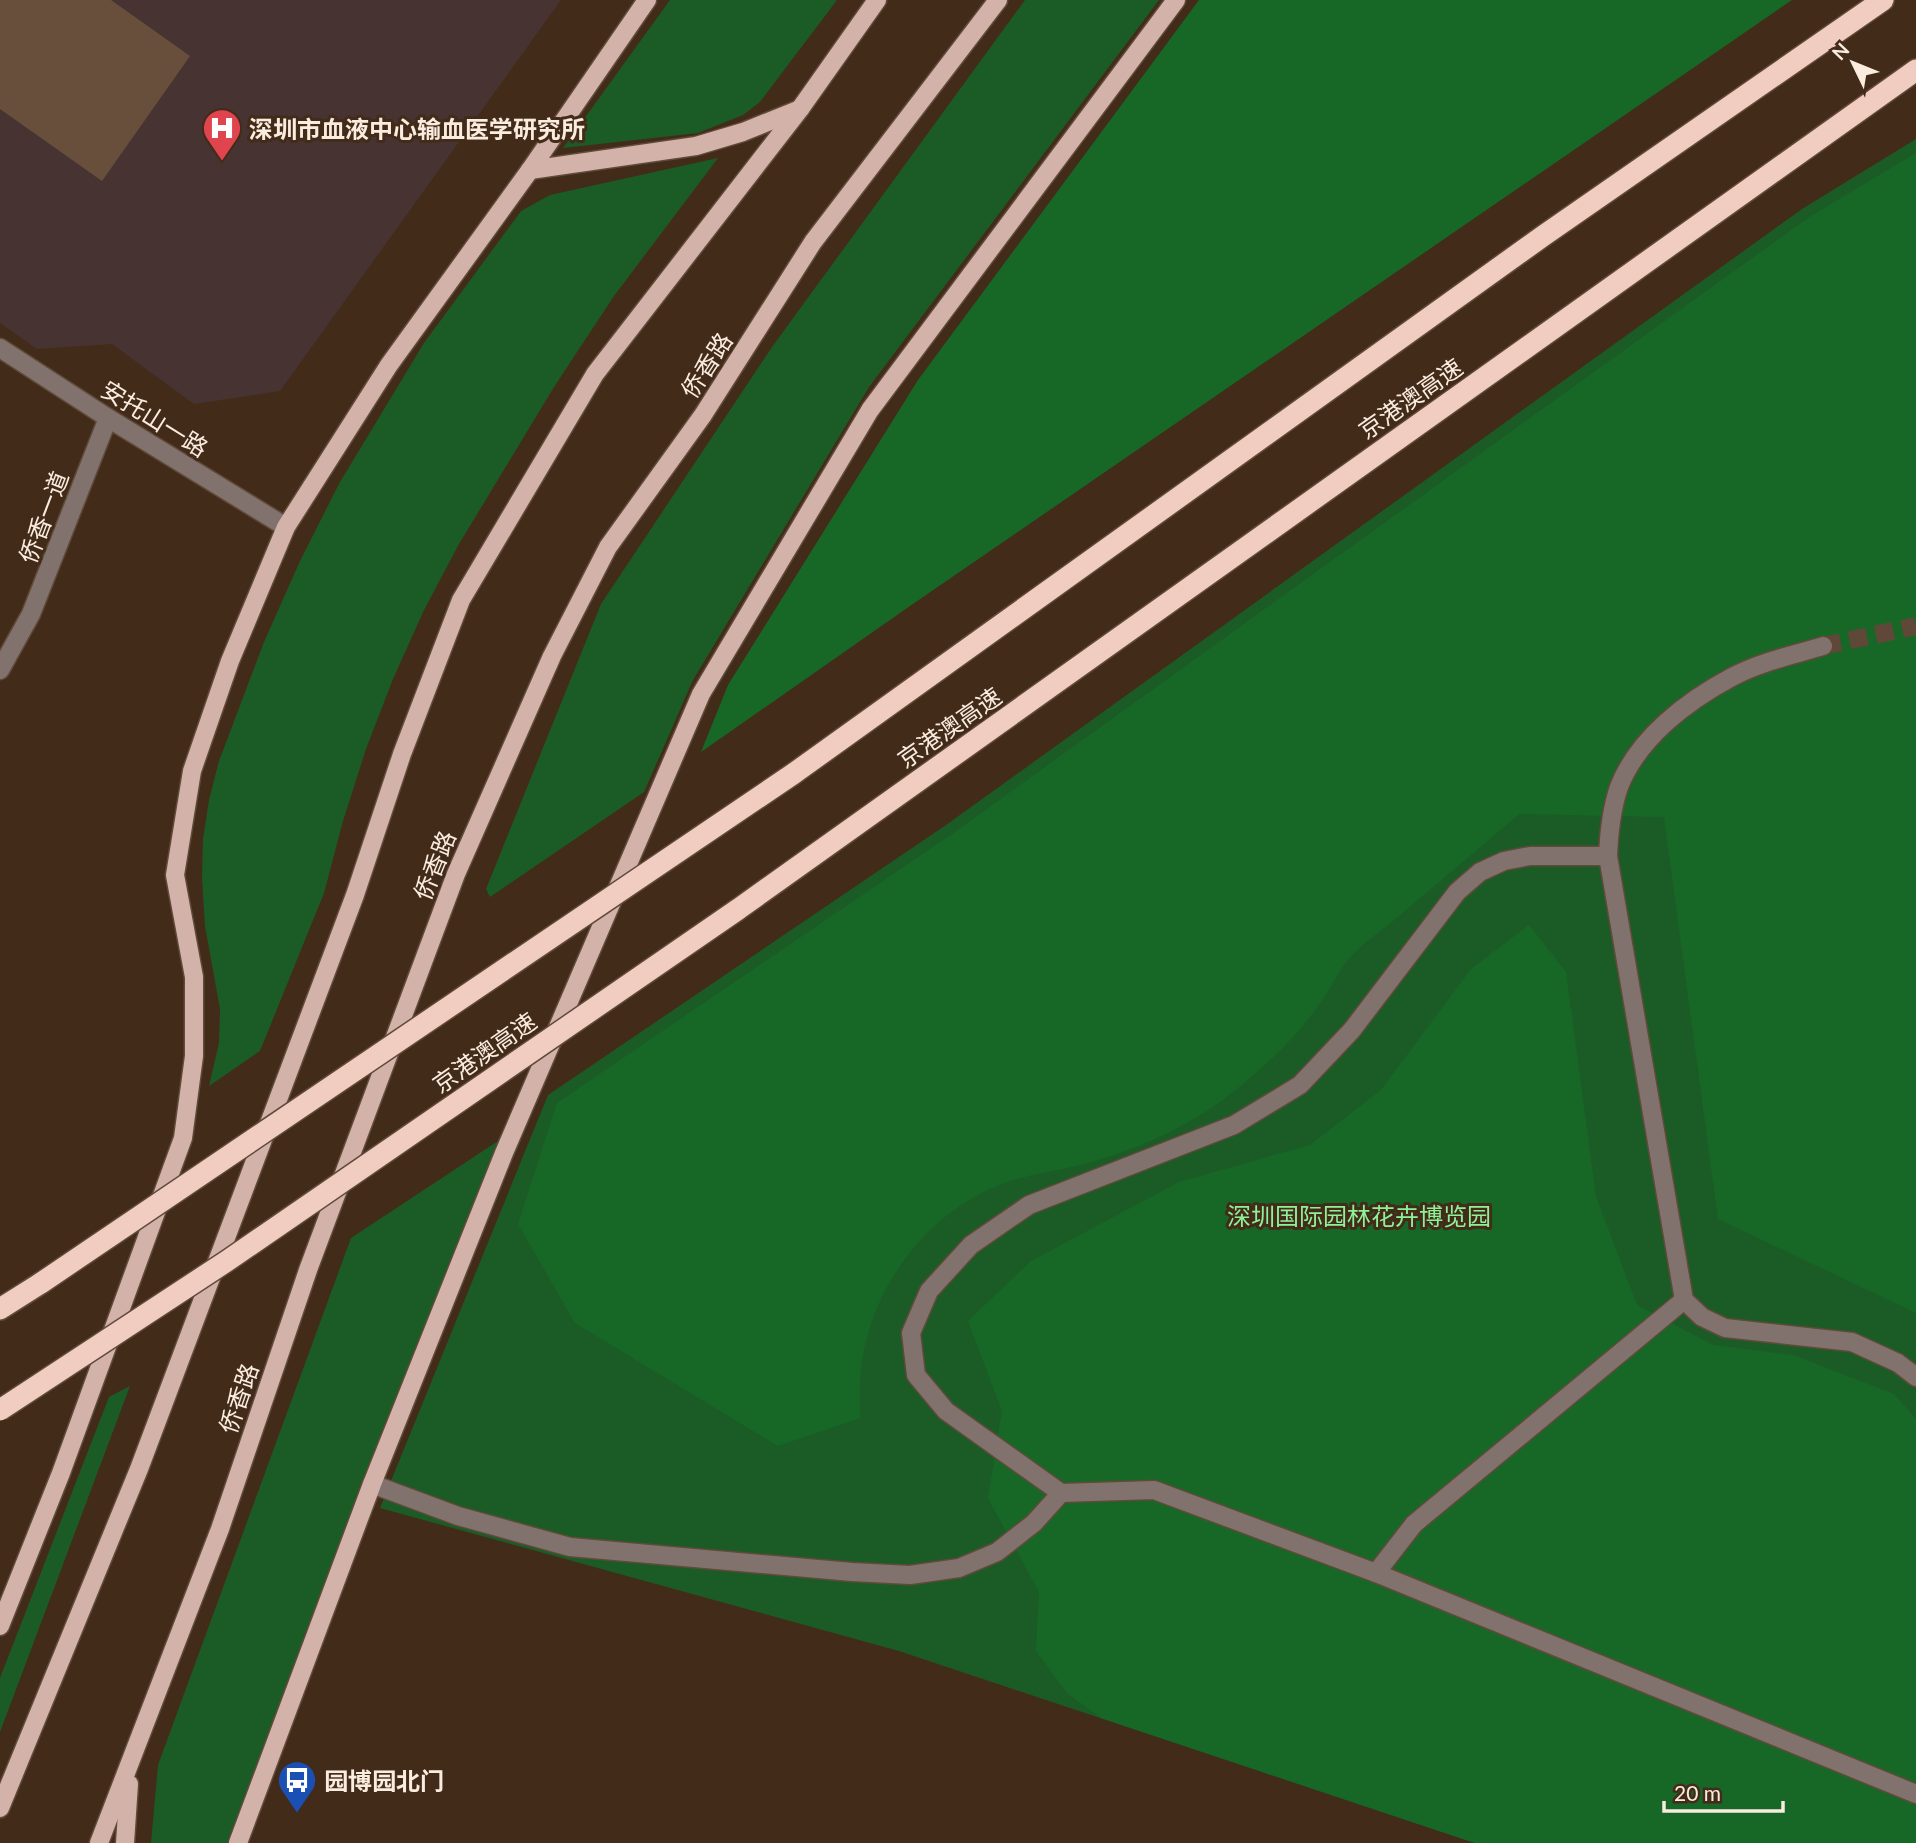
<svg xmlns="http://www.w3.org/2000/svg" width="1916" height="1843" font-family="Lato,'Noto Sans SC',sans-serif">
  <rect width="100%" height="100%" fill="#432b19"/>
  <!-- medical -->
  <polygon fill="#473332" points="0,0 561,0 280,391 194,404 112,344 37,349 0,323"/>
  <!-- green -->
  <g fill="#1b5c26">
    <polygon points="670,0 837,0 760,102 743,115 698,133 563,148"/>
    <polygon points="1025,0 1159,0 869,387 693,680 644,792 490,897 486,889 601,604 772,347"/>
    <polygon points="1916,139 1916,1843 1475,1843 899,1651 380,1508 548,1095 946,825 1802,209"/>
    <polygon points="718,158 614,296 554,387 459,544 424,610 393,679 366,749 343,821 324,893 260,1051 209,1086 219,1043 220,1009 205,926 202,878 203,839 209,800 219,761 264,642 300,561 340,482 424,343 521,211 550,195"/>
    <polygon points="501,1139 227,1843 151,1843 158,1765 351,1238"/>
    <polygon points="130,1386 0,1732 0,1678 109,1397"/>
  </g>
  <!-- forest -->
  <g fill="#176827">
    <polygon points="1199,0 1792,0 910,606 701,752 728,685 918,380"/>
    <path d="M 1916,153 L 1916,1313 L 1718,1219 L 1664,817 L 1519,814 C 1479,848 1439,882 1399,916 C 1382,931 1360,944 1347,961 C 1338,972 1332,986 1324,997 C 1300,1034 1267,1065 1233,1092 C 1188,1128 1132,1152 1076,1166 C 1052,1172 1028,1174 1005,1183 C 933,1209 879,1276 864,1350 C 859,1372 860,1395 860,1418 L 778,1446 L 575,1323 L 518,1224 L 557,1103 L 952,834 L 1808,218 Z"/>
    <polygon points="1529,925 1566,972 1596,1197 1637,1305 1713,1345 1793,1355 1894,1394 1916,1419 1916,1843 1475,1843 1101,1718 1067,1693 1036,1651 1039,1592 988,1498 1002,1411 968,1321 1031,1261 1179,1182 1310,1145 1381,1090 1471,969"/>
  </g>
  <!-- building -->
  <polygon fill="#684f3c" points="0,0 111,0 190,56 102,181 0,109"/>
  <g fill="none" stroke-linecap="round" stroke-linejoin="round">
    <!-- minor-tunnel -->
    <polyline stroke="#5f4837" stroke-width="18" stroke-dasharray="18 9" stroke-linecap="butt" points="1823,646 1916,626"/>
    <!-- minor casing -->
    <g stroke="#604a39" stroke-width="21">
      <g id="minor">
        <polyline points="0,348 108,418 286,527"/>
        <path d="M 1823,646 C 1793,655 1760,662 1732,677 C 1687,701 1638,738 1619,787 C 1611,810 1609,832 1608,856 L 1684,1300 L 1702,1317 L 1725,1328 L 1852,1342 L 1898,1363 L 1916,1377"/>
        <polyline points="0,670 31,614 108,418"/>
        <polyline points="372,1484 458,1516 570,1547 852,1572 910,1575 959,1568 997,1552 1034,1523 1061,1493 1154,1490 1376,1573 1916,1794"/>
        <polyline points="1061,1493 946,1411 916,1375 911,1333 929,1291 971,1245 1029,1205 1234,1125 1300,1085 1352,1030 1457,892 1480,872 1504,861 1530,856 1608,856"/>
        <polyline points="1376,1573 1414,1524 1684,1300"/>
      </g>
    </g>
    <!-- major casing -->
    <g stroke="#604a39" stroke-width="21">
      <g id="major">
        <polyline points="530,170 696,146 743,132 800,109"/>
        <polyline points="0,1626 61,1473 183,1138 194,1056 194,977 175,875 192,771 230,661 286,527 389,365 530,170 647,0"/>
        <polyline points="0,1808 139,1469 355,895 402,754 461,600 595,374 800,109 877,0"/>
        <polyline points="99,1843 220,1529 308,1270 456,874 552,656 608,547 703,415 813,242 998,0"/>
        <polyline points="125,1843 129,1784"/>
        <polyline points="238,1843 372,1484 504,1153 701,694 870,410 1176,0"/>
      </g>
    </g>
    <!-- highway casing -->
    <g stroke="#604a39" stroke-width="24">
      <g id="highway">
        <polyline points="793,774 1543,236 1883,0"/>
        <polyline points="737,910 1916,70"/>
        <polyline points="0,1309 41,1283"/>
      </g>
    </g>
    <!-- minor -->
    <use href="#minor" stroke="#82726e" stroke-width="18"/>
    <!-- major -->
    <use href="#major" stroke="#d2b2a9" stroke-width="18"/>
    <!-- highway -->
    <use href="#highway" stroke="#f1ccc1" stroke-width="21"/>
    <!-- highway-bridge casing -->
    <g stroke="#604a39" stroke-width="24" stroke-linecap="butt">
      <g id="highway-bridge">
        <polyline points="41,1283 793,774"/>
        <polyline points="0,1410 227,1261 737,910"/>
      </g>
    </g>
    <!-- highway-bridge -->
    <use href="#highway-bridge" stroke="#f1ccc1" stroke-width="21"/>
  </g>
  <!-- icons -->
  <defs>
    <g id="hospital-pin" transform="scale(2.0125)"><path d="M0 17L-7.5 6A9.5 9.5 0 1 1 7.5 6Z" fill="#e0444e" stroke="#432b19"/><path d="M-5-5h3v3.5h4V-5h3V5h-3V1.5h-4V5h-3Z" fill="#fff"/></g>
    <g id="bus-pin" transform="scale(2.0125)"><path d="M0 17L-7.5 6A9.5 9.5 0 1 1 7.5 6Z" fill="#1a4fb4" stroke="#432b19"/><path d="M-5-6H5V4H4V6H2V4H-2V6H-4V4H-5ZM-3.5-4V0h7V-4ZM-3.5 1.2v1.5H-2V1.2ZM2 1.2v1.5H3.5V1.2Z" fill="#fff"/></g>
  </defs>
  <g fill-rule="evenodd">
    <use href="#hospital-pin" x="222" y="128"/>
    <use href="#bus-pin" x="297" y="1780"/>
  </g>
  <g text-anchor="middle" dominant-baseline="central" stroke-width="6" stroke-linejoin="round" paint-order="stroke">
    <!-- poi labels -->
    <g font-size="24" font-weight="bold" fill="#fbece0" stroke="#432b19" text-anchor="start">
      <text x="249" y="128">深圳市血液中心输血医学研究所</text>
      <text x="324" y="1780">园博园北门</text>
    </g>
    <!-- street labels -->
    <g font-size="24" fill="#fbece0" stroke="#432b19">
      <text transform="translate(706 365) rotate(-57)">侨香路</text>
      <text transform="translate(1410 398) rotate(-35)">京港澳高速</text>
      <text transform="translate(155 418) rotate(32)">安托山一路</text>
      <text transform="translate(43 517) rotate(-69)">侨香一道</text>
      <text transform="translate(949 727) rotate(-35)">京港澳高速</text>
      <text transform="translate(434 865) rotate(-68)">侨香路</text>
      <text transform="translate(484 1052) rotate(-35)">京港澳高速</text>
      <text transform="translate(238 1398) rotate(-71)">侨香路</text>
    </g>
    <!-- park labels -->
    <g font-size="24" fill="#8df197" stroke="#432b19">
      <text x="1359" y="1215">深圳国际园林花卉博览园</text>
    </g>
  </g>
  <!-- north arrow -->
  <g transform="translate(1853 63) rotate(313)" stroke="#432b19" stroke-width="5" paint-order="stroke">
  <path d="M0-5L12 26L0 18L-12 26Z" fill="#fbece0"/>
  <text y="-10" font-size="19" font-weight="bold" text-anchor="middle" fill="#fbece0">N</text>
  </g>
  <!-- scale -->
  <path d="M1664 1801v10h119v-10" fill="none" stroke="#fbece0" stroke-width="3.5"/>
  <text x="1674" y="1801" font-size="21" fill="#fbece0" stroke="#432b19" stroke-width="5" paint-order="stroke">20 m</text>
</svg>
